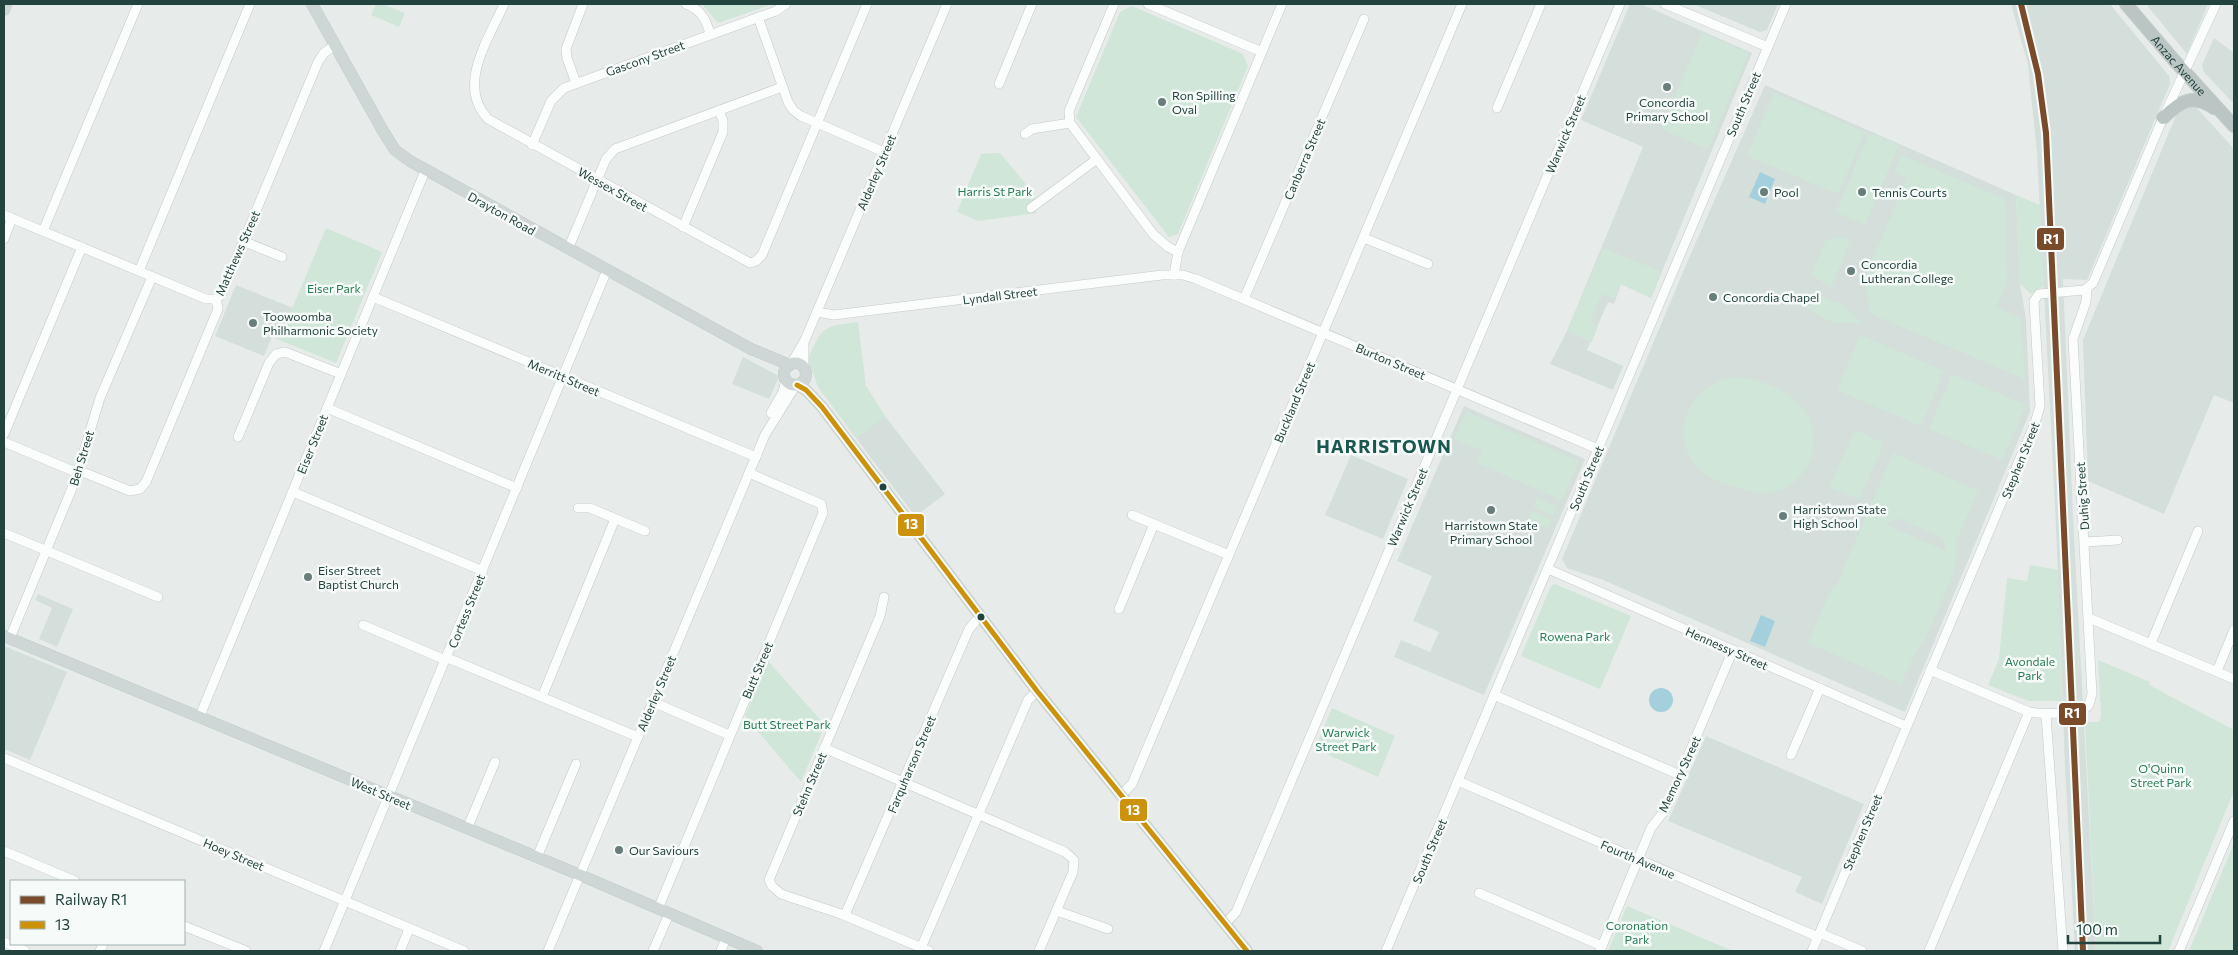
<svg xmlns="http://www.w3.org/2000/svg" width="2238" height="955" font-family="Commissioner,sans-serif">
  <rect width="100%" height="100%" fill="#e7ecea"/>
  <!-- built -->
  <g fill="#d4dfdb">
    <polygon points="1630,4 1641,4 1752,53 1651,298 1621,284 1614,304 1608,302 1587,350 1623,366 1613,390 1550,364 1567,331 1643,147 1581,120"/>
    <polygon points="1693,4 1778,4 1767,30 1760,32"/>
    <polygon points="2011,4 2110,4 2169,76 2170,84 2087,280 2063,279 2073,516 2096,951 2075,951 2065,767 2056,527 2037,153 2028,65"/>
    <polygon points="2146,4 2208,4 2187,54"/>
    <polygon points="2214,38 2234,53 2234,104 2203,71 2202,65"/>
    <polygon points="1765,85 2016,195 2020,284 2026,319 2030,412 1905,712 1603,580 1567,568 1562,559 1689,258"/>
    <polygon points="2189,106 2196,107 2234,149 2234,403 2214,395 2164,514 2088,481 2083,340 2177,113"/>
    <polygon points="236,285 293,308 279,340 272,337 264,356 215,336"/>
    <polygon points="743,357 777,375 778,379 769,399 732,384"/>
    <polygon points="1464,406 1585,459 1484,695 1394,657 1401,640 1430,652 1439,632 1413,621 1432,576 1397,561"/>
    <polygon points="885,416 945,494 920,513 912,512 856,438"/>
    <polygon points="1351,455 1408,479 1383,539 1325,515"/>
    <polygon points="38,594 73,609 57,647 39,639 52,608 35,600"/>
    <polygon points="4,646 67,672 30,760 4,749"/>
    <polygon points="1706,736 1864,804 1822,904 1795,892 1802,877 1668,821"/>
  </g>
  <!-- green -->
  <g fill="#cfe6d9" fill-rule="evenodd">
    <polygon points="376,4 382,4 405,13 399,27 371,15"/>
    <polygon points="702,4 773,4 718,23"/>
    <polygon points="1132,6 1243,54 1248,66 1178,234 1169,237 1076,117 1120,12"/>
    <polygon points="1702,33 1749,53 1708,149 1661,129"/>
    <polygon points="1774,93 1865,132 1838,194 1747,156"/>
    <polygon points="1869,133 1884,139 1873,165 1885,139 1899,145 1865,225 1836,212"/>
    <polygon points="1000,153 1035,195 1036,213 978,221 957,212 981,154"/>
    <polygon points="1901,155 2002,198 2006,201 2007,283 1996,307 2021,319 2025,379 1871,314 1864,280 1907,178 1894,172"/>
    <polygon points="2016,195 2040,205 2044,286 2031,294 2020,284"/>
    <polygon points="326,228 382,252 336,363 279,340"/>
    <polygon points="1840,237 1846,238 1850,242 1831,288 1811,274 1826,240"/>
    <polygon points="1603,248 1662,272 1651,298 1621,284 1615,299 1602,294 1590,322 1598,326 1592,342 1567,331"/>
    <polygon points="1815,294 1842,304 1862,323 1834,323 1808,309"/>
    <path d="M 858,322 L 866,386 L 885,416 L 856,438 L 818,387 L 808,359 C 823,325 822,327 858,322 Z"/>
    <polygon points="1860,335 1944,371 1921,426 1837,390"/>
    <polygon points="1952,374 2026,405 2002,460 1929,429"/>
    <path d="M 1738,377 C 1774,381 1818,403 1814,446 C 1812,460 1805,473 1794,482 C 1777,496 1756,495 1736,487 C 1723,483 1709,479 1699,469 C 1664,433 1692,381 1738,377 Z"/>
    <polygon points="1466,412 1579,461 1562,500 1477,463 1482,451 1454,439"/>
    <polygon points="1855,430 1884,443 1859,500 1829,487"/>
    <path d="M 1893,453 L 1978,491 L 1956,542 L 1957,554 L 1954,572 L 1925,640 L 1914,655 L 1901,684 L 1808,643 L 1833,585 L 1836,586 ZM 1898,518 L 1943,538 L 1946,551 L 1886,525 Z"/>
    <polygon points="1537,498 1557,507 1553,516 1533,507"/>
    <polygon points="1532,511 1552,520 1548,529 1528,520"/>
    <polygon points="2030,565 2058,570 2062,701 2029,701 1988,685 1999,659 2007,578 2027,581"/>
    <polygon points="1555,584 1631,616 1600,689 1521,656 1551,586"/>
    <polygon points="2098,660 2150,682 2149,685 2234,730 2234,791 2168,951 2096,951 2085,722 2099,722 2101,716"/>
    <polygon points="768,661 825,725 801,782 745,716"/>
    <polygon points="1332,708 1395,736 1378,777 1315,749"/>
    <polygon points="2234,843 2234,951 2189,951"/>
    <polygon points="1627,906 1733,951 1608,951"/>
  </g>
  <!-- water -->
  <g fill="#a4cfdd">
    <polygon points="1760,172 1775,179 1765,204 1749,197"/>
    <polygon points="1761,615 1775,621 1765,647 1750,641"/>
    <circle cx="1661" cy="700" r="12"/>
  </g>
  <g fill="none" stroke-linecap="round" stroke-linejoin="round">
    <!-- minor casing -->
    <g stroke="#c4c9c8" stroke-width="10">
      <g id="minor">
        <path d="M 504,4 C 489,39 456,85 488,119 L 750,263 L 756,261 L 762,255 L 867,4"/>
        <path d="M 686,4 C 701,10 706,19 710,34"/>
        <polyline points="1114,4 1069,111 1070,123 1153,234 1168,247 1178,252"/>
        <polyline points="1148,4 1262,52"/>
        <polyline points="1665,4 1768,47"/>
        <polyline points="758,17 788,102 793,110 801,116 884,152"/>
        <polyline points="576,83 567,58 566,49 583,4"/>
        <polyline points="999,84 1032,4"/>
        <polyline points="1497,108 1541,4"/>
        <polyline points="1025,134 1032,129 1070,123"/>
        <polyline points="532,145 551,101 564,88 776,11 786,4"/>
        <polyline points="1031,208 1097,159"/>
        <polyline points="4,215 206,299 216,299"/>
        <polyline points="683,227 723,132 723,121 719,110"/>
        <polyline points="43,231 138,4"/>
        <polyline points="1364,238 1428,264"/>
        <polyline points="4,239 12,218"/>
        <polyline points="243,241 282,257"/>
        <polyline points="568,249 606,159 615,149 782,87"/>
        <polyline points="139,271 250,4"/>
        <polyline points="1174,275 1178,252 1282,4"/>
        <polyline points="373,297 756,457"/>
        <polyline points="216,299 221,295 318,62 324,53 335,45"/>
        <polyline points="1244,299 1364,19"/>
        <polyline points="817,312 834,315 1162,275 1183,275 1196,279 1598,449"/>
        <polyline points="791,364 805,340 947,4"/>
        <polyline points="804,368 804,345"/>
        <polyline points="327,408 517,488"/>
        <polyline points="771,413 783,392 786,380"/>
        <polyline points="4,434 82,247"/>
        <polyline points="238,437 269,363 276,354 285,352 341,374"/>
        <polyline points="4,442 73,471 85,473 130,491 140,489 146,482 218,309 216,299"/>
        <polyline points="293,492 483,571"/>
        <polyline points="578,508 590,508 645,531"/>
        <polyline points="1132,515 1229,555"/>
        <polyline points="4,533 158,597"/>
        <polyline points="2085,542 2118,540"/>
        <polyline points="1548,569 1906,726"/>
        <polyline points="884,597 880,616 769,880 772,886 781,894 841,914 929,951"/>
        <polyline points="1119,609 1154,524"/>
        <polyline points="2089,618 2234,679"/>
        <polyline points="363,625 443,659 450,659 638,737"/>
        <polyline points="10,638 75,481 100,398 152,277"/>
        <polyline points="2151,643 2198,531"/>
        <path d="M 1930,670 L 2029,712 C 2040,714 2082,715 2088,706 C 2090,703 2091,697 2092,694 L 2073,339 L 2086,302 L 2087,289"/>
        <polyline points="2217,671 2234,630"/>
        <polyline points="1494,695 1680,775"/>
        <polyline points="542,697 615,519"/>
        <polyline points="653,702 729,735"/>
        <polyline points="2046,715 2063,951"/>
        <polyline points="199,718 425,171"/>
        <polyline points="824,748 1065,852 1074,860 1073,872 1039,951"/>
        <polyline points="1791,755 1820,688"/>
        <polyline points="4,758 464,951"/>
        <polyline points="1458,781 1818,937"/>
        <polyline points="1120,796 1132,784 1462,4"/>
        <polyline points="467,829 495,762"/>
        <polyline points="4,851 75,881"/>
        <polyline points="537,857 576,764"/>
        <polyline points="1479,893 1602,946"/>
        <polyline points="658,909 823,513 821,504 749,473"/>
        <polyline points="1057,911 1108,929"/>
        <polyline points="845,915 969,629 980,616"/>
        <polyline points="1225,924 1236,912 1620,4"/>
        <polyline points="184,926 246,951"/>
        <polyline points="1820,933 1862,951"/>
        <polyline points="4,942 25,951"/>
        <polyline points="921,948 1028,700 1037,691"/>
        <polyline points="100,951 103,944"/>
        <polyline points="324,951 607,270"/>
        <polyline points="400,951 409,929"/>
        <polyline points="548,951 765,435 796,385"/>
        <polyline points="653,951 669,914"/>
        <polyline points="721,951 726,938"/>
        <polyline points="1386,951 1786,4"/>
        <polyline points="1600,951 1651,828 1665,810 1733,650"/>
        <polyline points="1812,951 2035,423 2040,406 2034,301 2039,294 2084,290 2093,283 2163,118 2216,4"/>
        <polyline points="1929,951 2029,712"/>
        <polyline points="2179,951 2234,821"/>
      </g>
    </g>
    <!-- major casing -->
    <g stroke="#c2cbca" stroke-width="12">
      <g id="major">
        <polyline points="312,4 383,131 395,150 410,161 751,349 790,365"/>
        <polyline points="4,10 6,4"/>
        <circle cx="795" cy="374" r="11"/>
        <polyline points="797,385 806,390 822,407 1037,691 1247,951"/>
        <polyline points="4,636 580,875 757,951"/>
      </g>
    </g>
    <!-- highway casing -->
    <g stroke="#c2cbca" stroke-width="14">
      <g id="highway">
        <path id="s1" d="M 2126,4 L 2173,59 L 2234,126"/>
        <path d="M 2163,118 C 2180,101 2193,93 2214,108"/>
      </g>
    </g>
    <!-- minor -->
    <use href="#minor" stroke="#fbfcfc" stroke-width="9"/>
    <!-- major -->
    <use href="#major" stroke="#ced7d6" stroke-width="11"/>
    <!-- highway -->
    <use href="#highway" stroke="#bbc5c4" stroke-width="12"/>
    <!-- bus-1 casing -->
    <g stroke="#f6fbf9" stroke-width="9">
      <polyline id="bus-1" points="797,385 806,390 822,407 1037,691 1247,951"/>
    </g>
    <!-- bus-1 -->
    <use href="#bus-1" stroke="#cc920c" stroke-width="5"/>
    <!-- rail-1 casing -->
    <g stroke="#f6fbf9" stroke-width="10">
      <polyline id="rail-1" points="2021,4 2038,74 2046,133 2083,951"/>
    </g>
    <!-- rail-1 -->
    <use href="#rail-1" stroke="#7a4b2a" stroke-width="6"/>
  </g>
  <!-- markers -->
  <g fill="#677e7a" stroke="#f6fbf9" stroke-width="2">
    <circle cx="1667" cy="87" r="5"/>
    <circle cx="1162" cy="102" r="5"/>
    <circle cx="1764" cy="192" r="5"/>
    <circle cx="1862" cy="192" r="5"/>
    <circle cx="1851" cy="271" r="5"/>
    <circle cx="1713" cy="297" r="5"/>
    <circle cx="253" cy="323" r="5"/>
    <circle cx="1491" cy="510" r="5"/>
    <circle cx="1783" cy="516" r="5"/>
    <circle cx="308" cy="577" r="5"/>
    <circle cx="619" cy="850" r="5"/>
  </g>
  <g fill="#22433e" stroke="#f6fbf9" stroke-width="2">
    <circle cx="883" cy="487" r="4.5"/>
    <circle cx="981" cy="617" r="4.5"/>
  </g>
  <g text-anchor="middle" dominant-baseline="central" stroke-width="5" stroke-linejoin="round" paint-order="stroke">
    <!-- street labels -->
    <g font-size="12" fill="#22433e" stroke="#f6fbf9">
      <text transform="translate(645 58) rotate(-20)">Gascony Street</text>
      <text stroke="none"><textPath href="#s1" startOffset="81">Anzac Avenue</textPath></text>
      <text transform="translate(1743 104) rotate(-67)">South Street</text>
      <text transform="translate(1565 134) rotate(-67)">Warwick Street</text>
      <text transform="translate(1304 159) rotate(-67)">Canberra Street</text>
      <text transform="translate(876 172) rotate(-67)">Alderley Street</text>
      <text transform="translate(613 189) rotate(29)">Wessex Street</text>
      <text transform="translate(502 213) rotate(29)">Drayton Road</text>
      <text transform="translate(237 253) rotate(-66)">Matthews Street</text>
      <text transform="translate(1000 295) rotate(-7)">Lyndall Street</text>
      <text transform="translate(1391 361) rotate(23)">Burton Street</text>
      <text transform="translate(564 377) rotate(23)">Merritt Street</text>
      <text transform="translate(1294 402) rotate(-67)">Buckland Street</text>
      <text transform="translate(312 444) rotate(-68)">Eiser Street</text>
      <text transform="translate(81 458) rotate(-73)">Beh Street</text>
      <text transform="translate(2020 460) rotate(-68)">Stephen Street</text>
      <text transform="translate(1586 478) rotate(-67)">South Street</text>
      <text transform="translate(2082 496) rotate(-94)">Duhig Street</text>
      <text transform="translate(1407 507) rotate(-67)">Warwick Street</text>
      <text transform="translate(466 611) rotate(-68)">Cortess Street</text>
      <text transform="translate(1727 648) rotate(24)">Hennessy Street</text>
      <text transform="translate(757 670) rotate(-67)">Butt Street</text>
      <text transform="translate(656 693) rotate(-67)">Alderley Street</text>
      <text transform="translate(911 764) rotate(-67)">Farquharson Street</text>
      <text transform="translate(1679 774) rotate(-65)">Memory Street</text>
      <text transform="translate(809 784) rotate(-67)">Stehn Street</text>
      <text transform="translate(381 793) rotate(23)">West Street</text>
      <text transform="translate(1862 832) rotate(-67)">Stephen Street</text>
      <text transform="translate(1429 851) rotate(-67)">South Street</text>
      <text transform="translate(234 854) rotate(23)">Hoey Street</text>
      <text transform="translate(1638 859) rotate(23)">Fourth Avenue</text>
    </g>
    <!-- poi labels -->
    <g font-size="12" fill="#22433e" stroke="#f6fbf9" text-anchor="start">
      <text x="1172" y="95">Ron Spilling<tspan x="1172" dy="14">Oval</tspan></text>
      <text x="1667" y="102" text-anchor="middle">Concordia<tspan x="1667" dy="14">Primary School</tspan></text>
      <text x="1774" y="192">Pool</text>
      <text x="1872" y="192">Tennis Courts</text>
      <text x="1861" y="264">Concordia<tspan x="1861" dy="14">Lutheran College</tspan></text>
      <text x="1723" y="297">Concordia Chapel</text>
      <text x="263" y="316">Toowoomba<tspan x="263" dy="14">Philharmonic Society</tspan></text>
      <text x="1793" y="509">Harristown State<tspan x="1793" dy="14">High School</tspan></text>
      <text x="1491" y="525" text-anchor="middle">Harristown State<tspan x="1491" dy="14">Primary School</tspan></text>
      <text x="318" y="570">Eiser Street<tspan x="318" dy="14">Baptist Church</tspan></text>
      <text x="629" y="850">Our Saviours</text>
    </g>
    <!-- park labels -->
    <g font-size="12" fill="#287d54" stroke="#f6fbf9">
      <text x="995" y="191">Harris St Park</text>
      <text x="334" y="288">Eiser Park</text>
      <text x="1575" y="636">Rowena Park</text>
      <text x="2030" y="661">Avondale<tspan x="2030" dy="14">Park</tspan></text>
      <text x="787" y="724">Butt Street Park</text>
      <text x="1346" y="732">Warwick<tspan x="1346" dy="14">Street Park</tspan></text>
      <text x="2161" y="768">O'Quinn<tspan x="2161" dy="14">Street Park</tspan></text>
      <text x="1637" y="925">Coronation<tspan x="1637" dy="14">Park</tspan></text>
    </g>
    <!-- district labels -->
    <g font-size="18" font-weight="bold" letter-spacing="1" fill="#1b5750" stroke="#f6fbf9">
      <text x="1384" y="446">HARRISTOWN</text>
    </g>
  </g>
  <g stroke="#f6fbf9" stroke-width="2">
    <rect x="2036" y="227" width="29" height="24" rx="5" fill="#7a4b2a"/>
    <rect x="897" y="513" width="28" height="24" rx="5" fill="#cc920c"/>
    <rect x="2058" y="702" width="29" height="24" rx="5" fill="#7a4b2a"/>
    <rect x="1119" y="798" width="29" height="24" rx="5" fill="#cc920c"/>
  </g>
  <g font-size="14" text-anchor="middle" font-weight="bold" fill="#fff">
    <text x="2051" y="244">R1</text>
    <text x="911" y="529">13</text>
    <text x="2072" y="718">R1</text>
    <text x="1133" y="815">13</text>
  </g>
  <!-- border -->
  <rect width="2238" height="955" fill="none" stroke="#22433e" stroke-width="10"/>
  <!-- legend -->
  <rect x="10" y="880" width="175" height="65" fill="#f6fbf9" stroke="#a1b1ae"/>
  <rect x="20" y="896" width="25" height="8" fill="#7a4b2a" stroke="#a1b1ae"/>
  <text x="55" y="905" font-size="15" fill="#22433e">Railway R1</text>
  <rect x="20" y="921" width="25" height="8" fill="#cc920c" stroke="#a1b1ae"/>
  <text x="55" y="930" font-size="15" fill="#22433e">13</text>
  <!-- scale -->
  <path d="M2068 935v8h92v-8" fill="none" stroke="#22433e" stroke-width="2.5"/>
  <text x="2076" y="935" font-size="15" fill="#22433e" stroke="#f6fbf9" stroke-width="4" paint-order="stroke">100 m</text>
</svg>
